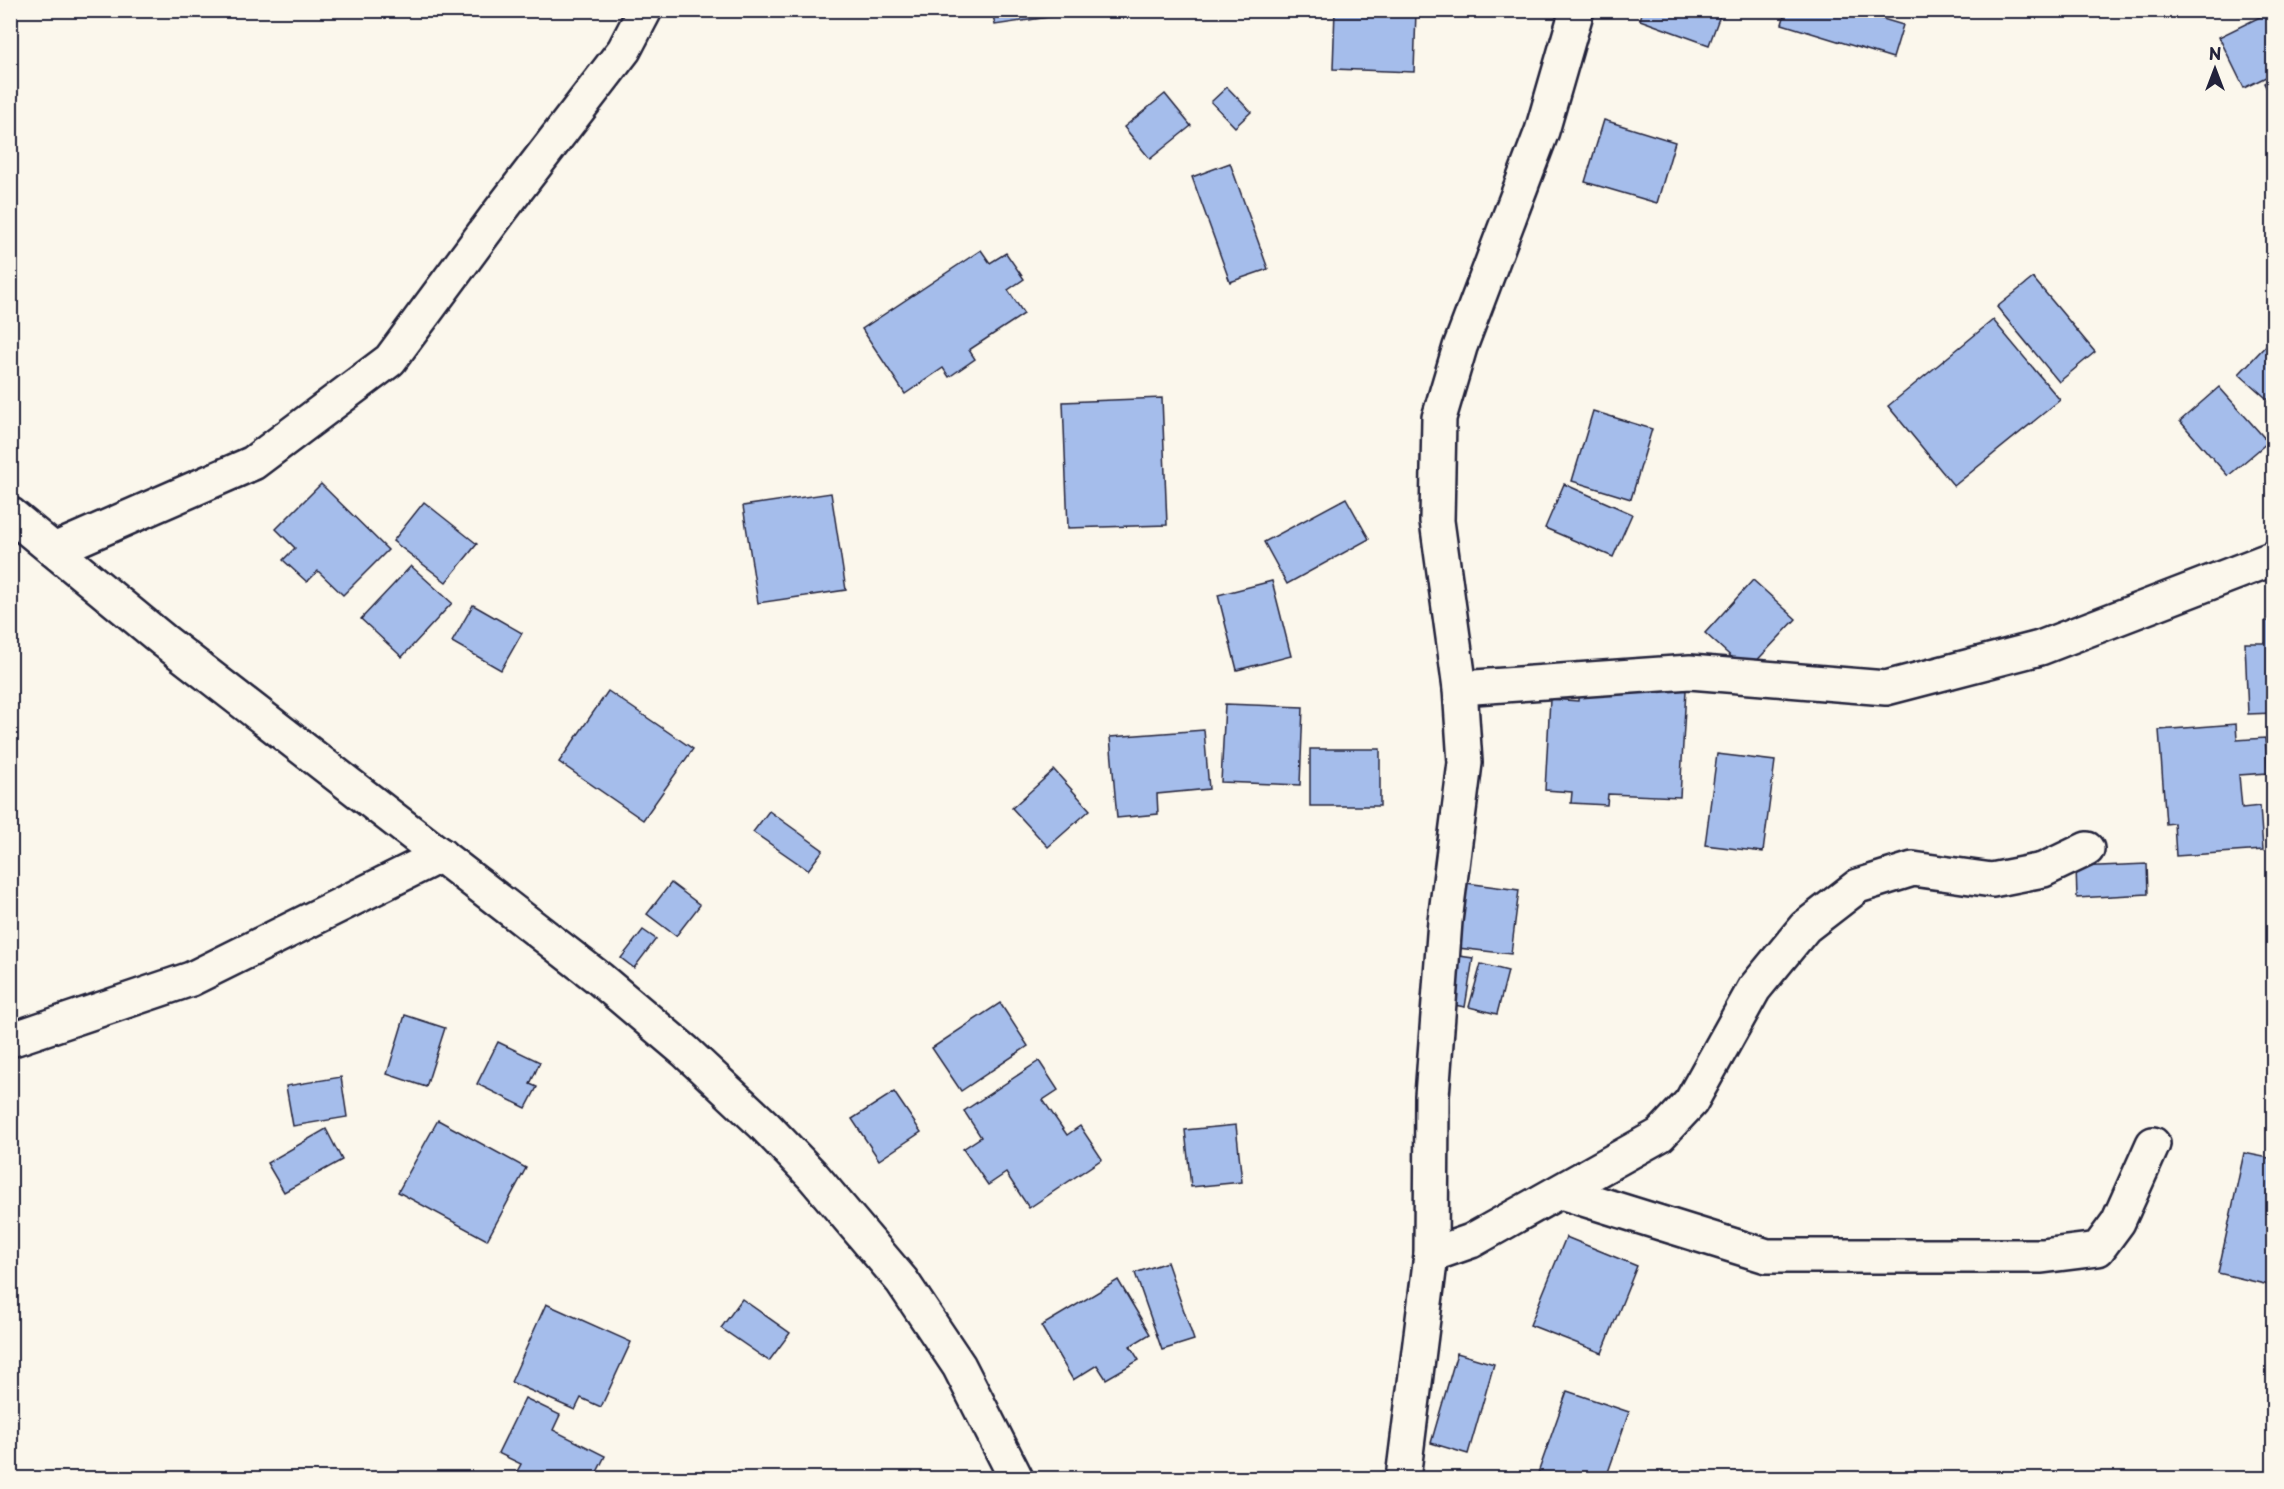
<svg xmlns="http://www.w3.org/2000/svg" width="2284" height="1489" font-family="'Playpen Sans',sans-serif">
  <rect width="100%" height="100%" fill="#fbf7ec"/>
  <filter id="ink" filterUnits="userSpaceOnUse"><feTurbulence type="fractalNoise" baseFrequency=".0167" numOctaves="2"/><feDisplacementMap in="SourceGraphic" scale="12" xChannelSelector="R" yChannelSelector="G"/><feConvolveMatrix kernelMatrix="1 2 1 2 8 2 1 2 1" color-interpolation-filters="sRGB"/></filter>
  <g filter="url(#ink)">
    <!-- building -->
    <g fill="#a5bdeb" stroke="#22223b" stroke-width="1.5">
      <polygon points="992,10 1088,10 1088,11 995,25"/>
      <polygon points="1335,10 1416,11 1414,72 1333,69"/>
      <polygon points="1643,10 1722,10 1709,45 1640,20"/>
      <polygon points="1786,10 1853,10 1903,25 1893,58 1782,24"/>
      <polygon points="2274,10 2274,73 2244,88 2219,37"/>
      <polygon points="2274,78 2274,103 2264,83"/>
      <polygon points="1227,87 1251,112 1235,127 1211,102"/>
      <polygon points="1165,94 1191,126 1150,159 1124,127"/>
      <polygon points="1604,120 1675,142 1657,203 1585,182"/>
      <polygon points="1230,163 1268,269 1230,282 1192,177"/>
      <polygon points="981,250 990,263 1006,253 1024,279 1008,290 1024,314 969,350 975,359 949,377 943,368 905,394 862,329"/>
      <polygon points="2033,278 2095,352 2059,382 1997,307"/>
      <polygon points="1993,320 2060,400 1954,486 1888,406"/>
      <polygon points="2274,337 2274,405 2239,374"/>
      <polygon points="2219,387 2268,442 2228,476 2180,421"/>
      <polygon points="1162,398 1167,525 1068,528 1063,402"/>
      <polygon points="1593,411 1652,429 1631,499 1572,481"/>
      <polygon points="321,484 388,550 343,595 318,571 307,582 283,560 295,548 276,529"/>
      <polygon points="1564,484 1632,514 1613,557 1545,528"/>
      <polygon points="831,493 846,590 758,603 743,506"/>
      <polygon points="1346,498 1369,539 1287,584 1264,542"/>
      <polygon points="424,502 477,544 446,582 393,541"/>
      <polygon points="411,566 452,603 402,657 361,619"/>
      <polygon points="1753,580 1796,619 1747,671 1705,633"/>
      <polygon points="1272,581 1291,656 1237,670 1218,595"/>
      <polygon points="473,605 522,633 501,670 452,642"/>
      <polygon points="2265,621 2274,621 2274,713 2248,714 2245,643 2265,643"/>
      <polygon points="1579,684 1686,690 1680,797 1608,794 1607,805 1571,803 1572,792 1545,790 1550,699 1578,701"/>
      <polygon points="608,691 693,749 643,820 559,762"/>
      <polygon points="1225,704 1303,707 1300,785 1221,782"/>
      <polygon points="2236,724 2237,740 2265,738 2268,773 2239,775 2242,808 2260,806 2263,850 2176,856 2174,823 2166,824 2159,730"/>
      <polygon points="1204,730 1209,789 1157,794 1158,814 1117,818 1110,737"/>
      <rect x="1310" y="749" width="70" height="57"/>
      <polygon points="1717,754 1775,761 1763,852 1705,845"/>
      <polygon points="1054,770 1090,810 1048,847 1012,808"/>
      <polygon points="2274,806 2274,855 2269,854"/>
      <polygon points="769,811 823,850 808,870 753,832"/>
      <polygon points="2147,864 2148,894 2077,898 2076,867"/>
      <polygon points="671,883 700,905 676,936 647,914"/>
      <polygon points="1466,883 1519,890 1511,954 1458,948"/>
      <polygon points="643,930 656,939 634,968 621,958"/>
      <polygon points="1452,955 1473,958 1465,1007 1444,1003"/>
      <polygon points="1481,964 1508,971 1497,1014 1469,1007"/>
      <polygon points="1000,1003 1028,1046 961,1091 932,1048"/>
      <polygon points="405,1015 445,1028 426,1087 387,1074"/>
      <polygon points="498,1042 540,1062 530,1084 537,1087 526,1108 477,1084"/>
      <polygon points="1039,1061 1058,1090 1043,1100 1067,1135 1080,1126 1102,1159 1029,1208 1006,1173 988,1185 963,1149 981,1137 964,1111"/>
      <polygon points="341,1077 347,1117 293,1126 286,1086"/>
      <polygon points="894,1092 921,1132 879,1160 852,1119"/>
      <polygon points="438,1120 526,1168 487,1240 398,1192"/>
      <polygon points="1236,1125 1242,1182 1191,1187 1185,1130"/>
      <polygon points="326,1129 342,1160 284,1192 267,1163"/>
      <polygon points="2244,1153 2274,1159 2274,1264 2269,1285 2218,1273"/>
      <polygon points="1566,1237 1637,1266 1602,1353 1530,1325"/>
      <polygon points="1167,1262 1194,1340 1162,1350 1135,1273"/>
      <polygon points="1118,1280 1150,1334 1130,1346 1139,1360 1106,1379 1097,1365 1073,1380 1041,1326"/>
      <polygon points="742,1299 790,1333 769,1361 721,1328"/>
      <polygon points="546,1304 631,1342 601,1407 581,1398 575,1410 511,1382"/>
      <polygon points="1457,1353 1494,1364 1468,1454 1431,1443"/>
      <polygon points="1567,1391 1629,1412 1606,1478 1553,1478 1538,1473"/>
      <polygon points="525,1398 560,1415 553,1430 605,1456 594,1478 514,1477 521,1464 498,1453"/>
    </g>
    <g fill="none" stroke-linecap="round" stroke-linejoin="round">
      <!-- minor casing -->
      <g stroke="#22223b" stroke-width="38">
        <g id="minor">
          <polyline points="54,550 253,463 390,360 501,210 624,50 645,10"/>
          <polyline points="1460,688 1690,672 1886,688 2040,648 2274,558"/>
          <polyline points="10,1040 191,979 441,855"/>
          <polyline points="1561,1192 1767,1256 2042,1256 2098,1249 2118,1222 2153,1144"/>
          <polyline points="1431,1255 1471,1241 1660,1135 1691,1102 1754,989 1805,927 1858,886 1913,869 1992,880 2043,870 2087,849"/>
        </g>
      </g>
      <!-- tertiary casing -->
      <g stroke="#22223b" stroke-width="38">
        <polyline id="tertiary" points="1403,1478 1431,1255 1432,1096 1445,921 1465,763 1460,688 1437,521 1439,418 1460,347 1542,131 1577,10"/>
      </g>
      <!-- secondary casing -->
      <g stroke="#22223b" stroke-width="38">
        <polyline id="secondary" points="10,514 163,640 600,979 685,1051 765,1126 813,1176 902,1281 959,1366 1016,1478"/>
      </g>
      <!-- minor -->
      <use href="#minor" stroke="#fbf7ec" stroke-width="33"/>
      <!-- tertiary -->
      <use href="#tertiary" stroke="#fbf7ec" stroke-width="33"/>
      <!-- secondary -->
      <use href="#secondary" stroke="#fbf7ec" stroke-width="33"/>
    </g>
  </g>
  <!-- margin -->
  <rect width="2284" height="1489" fill="none" stroke="#fbf7ec" stroke-width="36"/>
  <rect x="18" y="18" width="2248" height="1453" fill="none" stroke="#22223b" stroke-width="2" filter="url(#ink)"/>
  <!-- north arrow -->
  <g transform="translate(2215 69)" stroke="#fbf7ec" stroke-width="4.5" paint-order="stroke">
  <path d="M0-4.5L10 22L0 15L-10 22Z" fill="#22223b"/>
  <text y="-9" font-size="16" font-weight="bold" text-anchor="middle" fill="#22223b">N</text>
  </g>
</svg>
